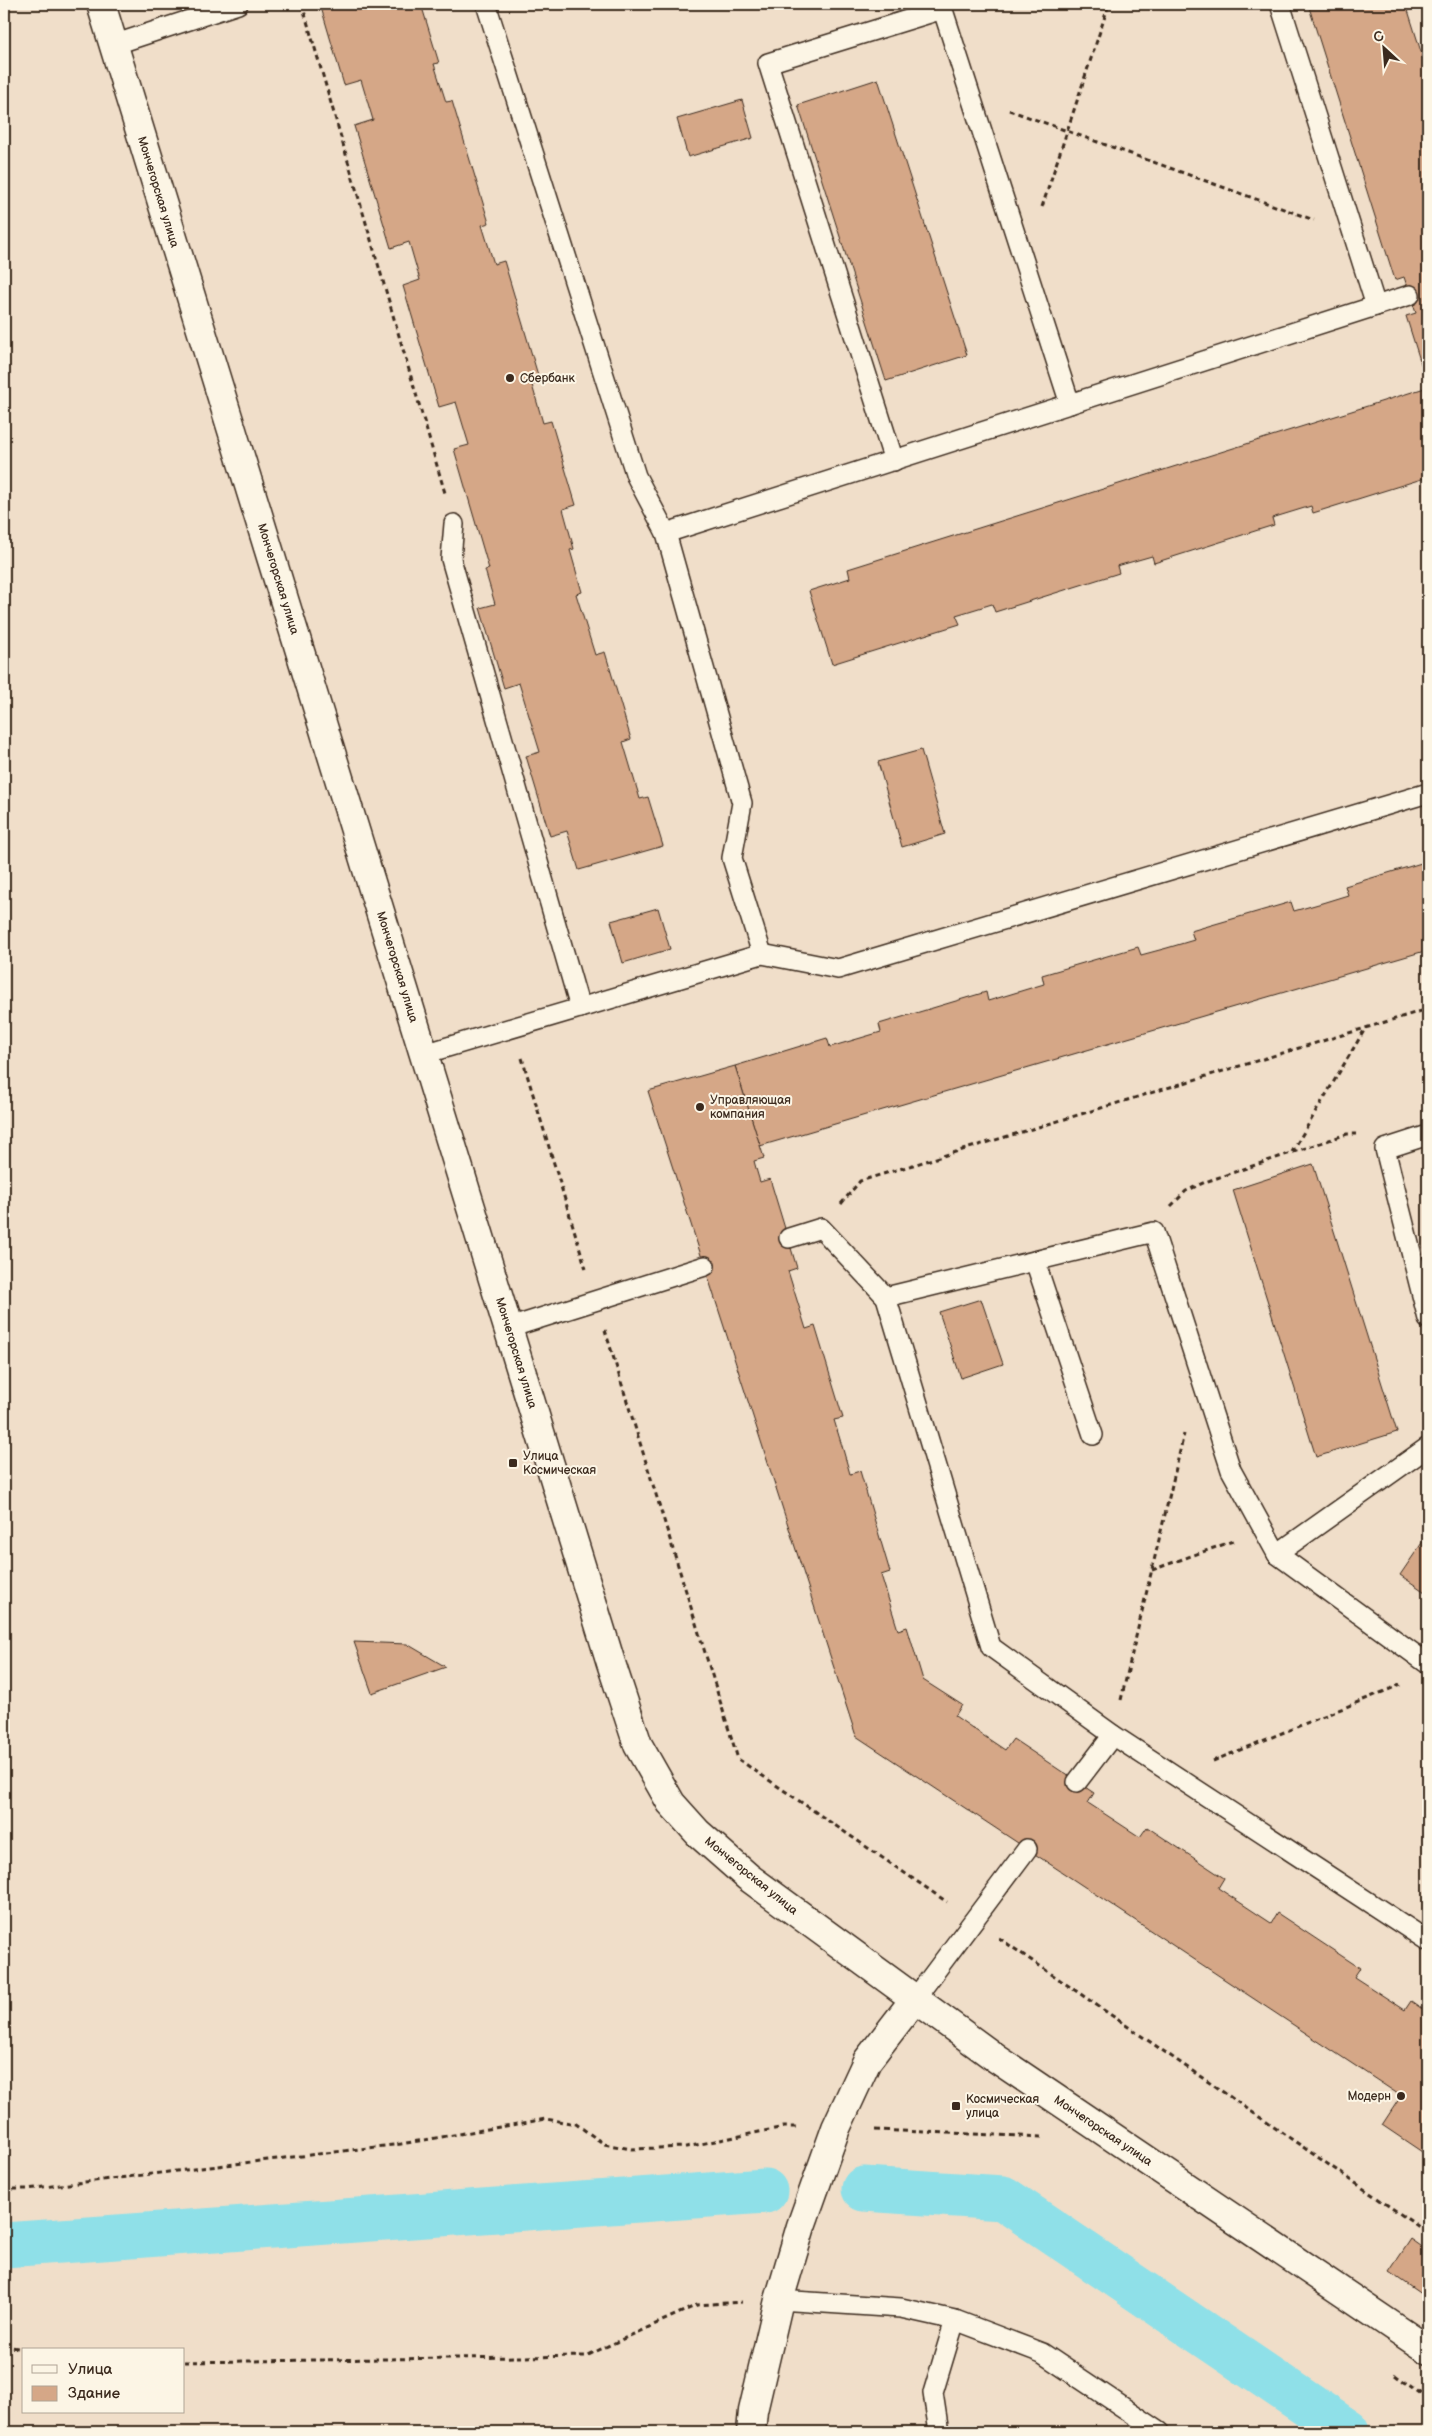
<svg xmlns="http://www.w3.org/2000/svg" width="1432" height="2436" font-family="'Balsamiq Sans',sans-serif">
  <rect width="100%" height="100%" fill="#f0dec9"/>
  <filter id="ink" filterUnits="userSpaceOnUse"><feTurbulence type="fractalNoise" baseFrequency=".02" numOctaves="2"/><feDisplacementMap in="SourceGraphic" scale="10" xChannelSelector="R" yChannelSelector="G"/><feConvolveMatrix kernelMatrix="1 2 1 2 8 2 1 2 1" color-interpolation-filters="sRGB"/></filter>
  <g filter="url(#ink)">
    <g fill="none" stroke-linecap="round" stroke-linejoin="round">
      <!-- canal -->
      <g stroke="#8fe0e8" stroke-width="45">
        <polyline points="864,2189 1003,2198 1348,2432"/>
        <polyline points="4,2245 765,2191"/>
      </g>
    </g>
    <!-- building -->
    <g fill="#d5a787" stroke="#3b2a1e">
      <polygon points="320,4 421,4 439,63 434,64 446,102 452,101 489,223 482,225 494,264 504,261 540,382 532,385 543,423 551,421 576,505 563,509 574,549 570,550 582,592 576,594 595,655 605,652 631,739 623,742 640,799 648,797 663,846 579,870 567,831 550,836 526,756 540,752 519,683 504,688 480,608 495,604 485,570 489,569 454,449 469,445 456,402 439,407 403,286 420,280 409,242 391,248 354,126 373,120 361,80 344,85"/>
      <polygon points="1308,4 1406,4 1428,74 1428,386 1406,316 1416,313 1404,277 1395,280"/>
      <polygon points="878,79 967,355 886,381 798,105"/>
      <polygon points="742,100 753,138 688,157 677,119"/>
      <polygon points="1428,387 1428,477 1313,513 1311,506 1272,518 1274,525 1154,563 1152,556 1117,566 1119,573 995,612 992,604 956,615 960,624 832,664 809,591 850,578 848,569"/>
      <polygon points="921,750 945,834 902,847 878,762"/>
      <polygon points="1428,861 1428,950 760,1146 735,1066 827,1038 830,1047 881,1032 879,1024 986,992 988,1001 1044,984 1042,975 1138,947 1141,955 1167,948 1194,940 1191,931 1291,902 1294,911 1322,903 1348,895 1345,886"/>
      <polygon points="658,908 670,949 623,963 611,921"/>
      <polygon points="735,1066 764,1158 754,1161 757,1172 760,1182 770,1179 797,1268 788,1271 796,1297 806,1329 815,1326 843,1418 834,1420 842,1446 850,1474 860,1471 890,1572 881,1575 898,1630 907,1627 923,1680 962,1705 955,1716 981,1734 1005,1750 1013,1739 1094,1793 1088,1803 1140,1837 1147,1827 1224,1878 1218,1888 1271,1923 1277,1913 1360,1968 1354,1977 1405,2010 1411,2001 1428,2013 1428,2156 1382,2125 1401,2096 856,1736 648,1091"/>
      <polygon points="1313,1164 1397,1432 1316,1457 1233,1190"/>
      <polygon points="981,1299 1003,1364 961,1378 939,1312"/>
      <polygon points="1428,1534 1428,1594 1400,1575"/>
      <polygon points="354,1642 407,1644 446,1667 372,1693"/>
      <polygon points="1411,2239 1428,2251 1428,2299 1389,2272"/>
    </g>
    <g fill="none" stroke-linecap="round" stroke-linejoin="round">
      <!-- lane casing -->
      <g stroke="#3b2a1e" stroke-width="22">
        <g id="lane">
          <polyline points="486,4 636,476 666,533 742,803 732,858 762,954"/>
          <polyline points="941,4 1070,404"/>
          <polyline points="1280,4 1376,306"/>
          <polyline points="113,45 238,4"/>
          <polyline points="894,461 768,63 943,9"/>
          <polyline points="454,524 451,559 580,1008"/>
          <polyline points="666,533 1410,295"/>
          <polyline points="424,1054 762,954 838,969 1428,793"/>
          <polyline points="1428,1135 1385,1149 1428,1319"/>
          <polyline points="789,1238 821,1228 886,1297 991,1647 1113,1735 1428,1941"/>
          <polyline points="1035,1261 1093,1435"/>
          <polyline points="886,1297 1154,1232 1231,1470 1277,1554 1428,1664"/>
          <polyline points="509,1328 705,1266"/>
          <polyline points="1277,1554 1428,1447"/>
          <polyline points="1077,1782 1113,1735"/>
          <polyline points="914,2000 1027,1849"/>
          <polyline points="779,2300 901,2308 955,2320 1042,2353 1160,2432"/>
          <polyline points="939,2432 933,2393 955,2320"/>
        </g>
      </g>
      <!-- street casing -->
      <g stroke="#3b2a1e" stroke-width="31">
        <polyline id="street" points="751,2432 753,2411 779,2300 801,2226 836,2128 867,2061 914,2000"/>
      </g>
      <!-- secondary casing -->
      <g stroke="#3b2a1e" stroke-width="31">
        <polyline id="secondary" points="101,4 611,1663 638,1745 671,1803 698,1833 748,1877 997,2059 1428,2350"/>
      </g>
      <!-- path -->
      <g stroke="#3b2a1e" stroke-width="3" stroke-dasharray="5 4" stroke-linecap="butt">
        <polyline points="302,4 445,493"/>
        <polyline points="1009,110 1314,220"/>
        <polyline points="1042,207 1109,4"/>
        <polyline points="522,1058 586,1269"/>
        <polyline points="1292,1152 1365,1029"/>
        <polyline points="841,1204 860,1181 1428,1009"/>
        <polyline points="1171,1206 1186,1191 1205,1182 1347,1134 1356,1134"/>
        <polyline points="605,1330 738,1759 947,1902"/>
        <polyline points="1152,1570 1233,1541"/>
        <polyline points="1121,1700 1184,1434"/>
        <polyline points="1213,1761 1400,1685"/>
        <polyline points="999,1938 1428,2233"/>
        <polyline points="875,2130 1044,2137"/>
        <polyline points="4,2189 27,2189 401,2144 546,2119 576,2124 604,2144 631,2149 686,2147 784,2127 797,2127"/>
        <polyline points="4,2346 33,2350"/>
        <polyline points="184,2362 586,2356 697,2305 742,2302"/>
        <polyline points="1395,2375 1428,2399"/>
      </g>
      <!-- lane -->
      <use href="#lane" stroke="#fcf5e5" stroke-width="19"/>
      <!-- street -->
      <use href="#street" stroke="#fcf5e5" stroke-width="28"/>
      <!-- secondary -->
      <use href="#secondary" stroke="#fcf5e5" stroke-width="28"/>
    </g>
  </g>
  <!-- markers -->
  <g fill="#3b2a1e" stroke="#fcf5e5" stroke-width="2">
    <circle cx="510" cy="378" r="5"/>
    <circle cx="700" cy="1107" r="5"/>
    <rect x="508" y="1458" width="10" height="10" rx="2.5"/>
    <circle cx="1401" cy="2096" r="5"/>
    <rect x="951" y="2101" width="10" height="10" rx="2.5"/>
  </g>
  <g text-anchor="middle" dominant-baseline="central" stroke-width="4" stroke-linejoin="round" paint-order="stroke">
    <!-- street labels -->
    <g font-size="12" fill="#3b2a1e" stroke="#fcf5e5">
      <text transform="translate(158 192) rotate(73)">Мончегорская улица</text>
      <text transform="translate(278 579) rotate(73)">Мончегорская улица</text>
      <text transform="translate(397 967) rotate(73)">Мончегорская улица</text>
      <text transform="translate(516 1353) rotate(73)">Мончегорская улица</text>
      <text transform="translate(751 1876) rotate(39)">Мончегорская улица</text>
      <text transform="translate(1103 2131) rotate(34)">Мончегорская улица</text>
    </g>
    <!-- poi labels -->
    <g font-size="12" fill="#3b2a1e" stroke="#fcf5e5" text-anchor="start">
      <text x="520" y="378">Сбербанк</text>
      <text x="710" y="1100">Управляющая<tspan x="710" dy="14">компания</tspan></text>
      <text x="523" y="1456">Улица<tspan x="523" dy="14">Космическая</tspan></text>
      <text x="1391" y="2096" text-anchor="end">Модерн</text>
      <text x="966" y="2099">Космическая<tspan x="966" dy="14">улица</tspan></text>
    </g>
  </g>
  <!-- margin -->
  <rect width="1432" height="2436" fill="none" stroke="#fcf5e5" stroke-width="20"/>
  <rect x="10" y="10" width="1412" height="2416" fill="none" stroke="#3b2a1e" stroke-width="2" filter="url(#ink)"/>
  <!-- legend -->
  <rect x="22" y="2348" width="162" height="65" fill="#fcf5e5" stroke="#afa495"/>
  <rect x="32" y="2365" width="25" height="8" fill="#fcf5e5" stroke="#afa495"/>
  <text x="68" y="2374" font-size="15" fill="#3b2a1e">Улица</text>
  <rect x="32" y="2386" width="25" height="15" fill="#d5a787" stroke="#afa495"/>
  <text x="68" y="2398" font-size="15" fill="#3b2a1e">Здание</text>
  <!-- north arrow -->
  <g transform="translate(1384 48) rotate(334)" stroke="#fcf5e5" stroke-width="4" paint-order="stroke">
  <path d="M0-4L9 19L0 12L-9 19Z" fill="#3b2a1e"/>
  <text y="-8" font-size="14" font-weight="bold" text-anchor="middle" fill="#3b2a1e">С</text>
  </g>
</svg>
